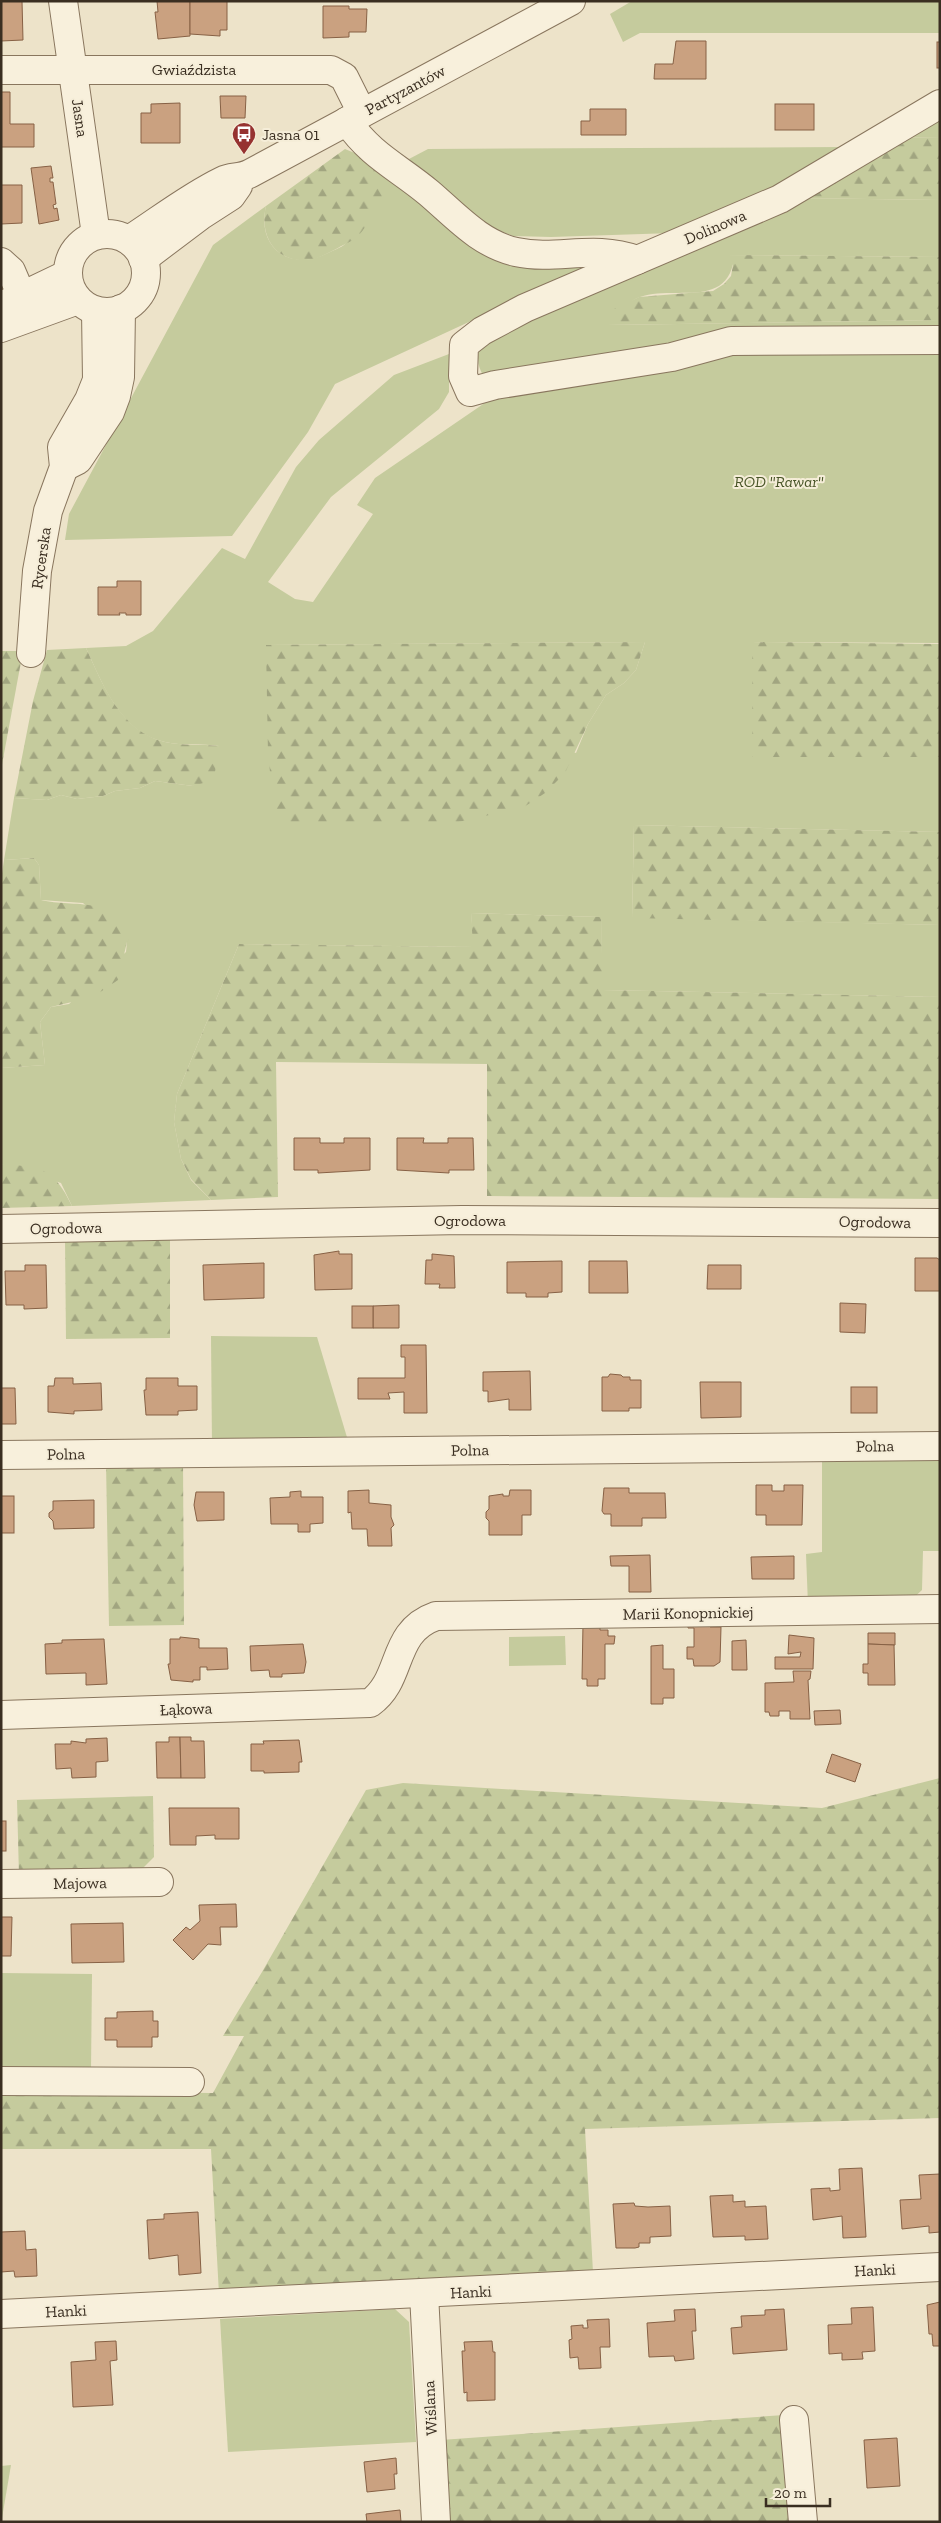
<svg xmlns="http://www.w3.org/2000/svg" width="941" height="2523" font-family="'Zilla Slab',serif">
  <defs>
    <pattern id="forest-firs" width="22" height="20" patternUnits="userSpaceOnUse" patternTransform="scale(1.25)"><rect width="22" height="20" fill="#c5cb9d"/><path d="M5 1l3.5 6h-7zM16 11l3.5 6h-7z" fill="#a1a580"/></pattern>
  </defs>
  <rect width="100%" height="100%" fill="#ede3c9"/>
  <!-- green -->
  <g fill="#c5cb9d" fill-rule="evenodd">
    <polygon points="632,1 940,1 940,33 640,33 623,42 610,14"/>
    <polygon points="940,111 940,138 888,137"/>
    <polygon points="843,147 745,206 673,233 551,237 513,236 478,222 409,159 428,149"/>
    <path d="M 387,175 L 471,247 L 510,263 L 587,261 L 596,271 L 471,321 L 335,384 L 308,432 L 232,536 L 65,540 L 69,514 L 213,245 L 266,206 C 256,249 291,272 328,253 C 333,250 341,248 345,244 C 350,239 353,230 357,224 C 367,207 377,191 387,175 Z"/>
    <path d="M 795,198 L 940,200 L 940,257 L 726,255 L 733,264 C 723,308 672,285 640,297 C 629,300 617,317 608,325 L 940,320 L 940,643 L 752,642 L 752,756 L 940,757 L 940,832 L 634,825 L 632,917 L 940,925 L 940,997 L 602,990 L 601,917 L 471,913 L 474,947 L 239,944 L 177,1094 L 174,1122 L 181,1159 L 191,1180 L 211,1200 L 72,1206 L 61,1183 L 1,1164 L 1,1068 L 45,1065 L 40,1022 L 51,1007 L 69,1004 L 126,952 L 127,942 L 83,903 L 41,900 L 39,865 L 34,858 L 4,860 L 14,798 L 47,800 L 61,795 L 77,799 L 103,796 L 115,791 L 140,788 L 155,781 L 193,786 L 219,746 C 202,743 183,746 165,742 C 121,733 103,685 86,648 L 126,646 L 153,631 L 222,548 L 245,559 L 296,467 L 319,440 L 394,375 L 449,354 L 449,392 L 439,409 L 331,497 L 268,582 L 295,599 L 313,602 L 373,514 L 357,505 L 375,478 L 495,396 C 485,376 472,367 481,344 ZM 645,642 L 636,670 L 624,683 L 606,695 L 588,724 L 576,753 L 267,645 Z"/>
    <polygon points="211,1336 317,1337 349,1444 212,1446"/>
    <polygon points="822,1459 940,1459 940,1551 923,1551 922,1590 909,1602 808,1605 806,1554 822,1552"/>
    <polygon points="565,1636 566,1665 509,1666 509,1637"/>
    <polygon points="1,1973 92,1974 91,2071 1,2071"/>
    <polygon points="395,2309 409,2322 416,2442 228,2452 220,2319"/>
    <polygon points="11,2465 2,2518 1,2518 1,2466"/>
  </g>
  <!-- forest -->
  <g fill="url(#forest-firs)">
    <polygon points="888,137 940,138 940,200 795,198"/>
    <path d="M 345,149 L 362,156 L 387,175 C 386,181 386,188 384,194 C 381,202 364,231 358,236 C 353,241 344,244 338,248 C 328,253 317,260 306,260 C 274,262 259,234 266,206 Z"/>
    <polygon points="725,255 940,257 940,320 607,325 612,310 639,297 713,291 724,284 731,276 733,265"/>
    <polygon points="645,642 636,670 624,683 606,695 588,724 565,773 545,793 524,807 454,823 276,825 268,754 266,645"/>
    <polygon points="752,642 940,644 940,757 752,757"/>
    <path d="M 86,648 C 103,685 121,732 165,742 C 183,746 202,744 219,746 L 215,772 L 207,782 L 193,786 L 155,781 L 140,788 L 115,791 L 103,796 L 77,799 L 61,795 L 47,800 L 14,798 L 33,701 L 47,650 Z"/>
    <polygon points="1,651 23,651 1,770"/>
    <polygon points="634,825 940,832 940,925 632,918"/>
    <path d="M 34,858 L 39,865 L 41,900 C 75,908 115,895 131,936 L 127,942 L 118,980 L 93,997 L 51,1007 L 40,1022 L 45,1065 L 1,1068 L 1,880 L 4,860 Z"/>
    <polygon points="471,913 601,917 603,990 940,997 940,1199 487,1196 487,1064 276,1062 278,1197 211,1200 191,1179 181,1159 174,1122 177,1094 239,944 473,947"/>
    <path d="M 1,1164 C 42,1167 53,1167 72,1206 L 1,1208 Z"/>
    <polygon points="170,1237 170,1338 66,1339 65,1238"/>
    <polygon points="183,1461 184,1625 109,1626 106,1463"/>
    <polygon points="940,1778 940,2118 585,2129 593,2272 219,2294 211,2149 1,2149 1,2091 213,2093 244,2036 223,2036 262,1972 366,1790 403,1783 822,1808"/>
    <polygon points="153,1796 154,1857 137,1874 19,1876 17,1800"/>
    <polygon points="784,2415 794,2522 445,2522 441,2440"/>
  </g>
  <!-- building -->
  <g fill="#caa180" stroke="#876145">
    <polygon points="1,1 22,1 23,40 1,41"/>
    <polygon points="157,1 190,1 190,36 158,39 155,12 158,12"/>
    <polygon points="190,1 227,1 227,30 220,30 220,36 190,34"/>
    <polygon points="323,6 349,6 349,9 367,9 366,32 349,32 349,37 323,38"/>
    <polygon points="676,41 706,41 706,79 654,79 655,64 673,64"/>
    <rect x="937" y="42" width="3" height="26"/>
    <polygon points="1,92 10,92 10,124 34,124 34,147 1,147"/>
    <polygon points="220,96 246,96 245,118 221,118"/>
    <polygon points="180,103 180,143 141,143 141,113 151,113 151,104"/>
    <rect x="775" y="104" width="39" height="26"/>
    <polygon points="590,109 626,109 626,135 581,135 581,121 590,121"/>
    <polygon points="51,166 53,178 50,178 50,182 53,182 56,204 53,205 54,209 57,208 59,220 39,224 31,168"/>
    <polygon points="1,185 22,185 22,223 1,224"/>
    <polygon points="117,581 141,581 141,615 126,615 126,613 119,613 120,615 98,615 98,587 117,587"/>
    <polygon points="294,1138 320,1138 320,1143 344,1143 344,1138 370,1138 370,1170 318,1173 318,1170 294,1170"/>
    <polygon points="397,1138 424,1138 423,1143 448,1143 448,1138 473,1138 474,1170 449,1170 449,1173 397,1170"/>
    <polygon points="339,1251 339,1254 352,1254 352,1289 315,1290 314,1255"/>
    <polygon points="432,1254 454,1256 455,1288 439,1288 440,1284 425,1284 426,1260 432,1260"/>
    <polygon points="915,1258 937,1258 940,1260 940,1291 915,1291"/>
    <polygon points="562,1261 562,1292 548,1293 548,1297 526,1297 526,1293 507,1293 507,1262"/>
    <polygon points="589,1261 627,1261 628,1293 589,1293"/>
    <polygon points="264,1263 264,1298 204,1300 203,1265"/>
    <polygon points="25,1265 46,1265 47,1308 24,1309 24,1305 6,1305 5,1271 25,1271"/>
    <polygon points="708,1265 741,1265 741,1289 707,1289"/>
    <polygon points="840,1303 866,1304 865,1333 840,1332"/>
    <polygon points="399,1305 399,1328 373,1328 373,1306"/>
    <rect x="352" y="1306" width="21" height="22"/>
    <polygon points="401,1345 426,1345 427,1413 404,1413 404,1392 388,1393 390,1399 358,1399 358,1378 405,1378 405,1357 401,1357"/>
    <polygon points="530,1371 531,1410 509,1410 509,1399 488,1402 488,1391 483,1391 483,1372"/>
    <polygon points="610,1374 621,1375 623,1377 630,1377 630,1380 641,1380 641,1408 629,1408 629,1411 602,1411 602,1377 608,1377"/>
    <polygon points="55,1378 73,1378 73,1384 101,1383 102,1410 74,1411 74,1414 48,1412 48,1386 54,1386"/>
    <polygon points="146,1378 178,1378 178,1386 197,1386 197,1410 178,1411 178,1415 146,1415 144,1390 146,1390"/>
    <polygon points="700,1382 741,1382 741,1417 701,1418"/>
    <rect x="851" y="1387" width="26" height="26"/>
    <polygon points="1,1388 15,1388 16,1424 1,1424"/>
    <polygon points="756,1485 772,1485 772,1491 784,1491 784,1485 803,1485 802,1525 766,1525 766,1515 756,1515"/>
    <polygon points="604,1488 629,1488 629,1493 665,1493 666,1518 642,1518 642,1526 611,1526 611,1514 604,1514 602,1511"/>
    <polygon points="369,1490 369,1503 391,1505 391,1517 394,1525 391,1528 392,1546 368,1546 367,1529 352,1529 351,1512 348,1513 348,1491"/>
    <polygon points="510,1490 531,1490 531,1515 522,1515 522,1535 489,1535 489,1521 486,1518 486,1512 489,1509 489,1496 503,1494 503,1496 509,1496"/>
    <polygon points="301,1491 301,1497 323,1497 323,1523 310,1524 310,1532 298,1532 298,1524 271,1524 270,1498 290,1497 290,1492"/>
    <polygon points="196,1492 224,1492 224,1520 197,1521 194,1505"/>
    <rect x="1" y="1496" width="13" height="37"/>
    <polygon points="94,1500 94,1528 54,1529 53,1521 49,1517 49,1513 53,1510 53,1501"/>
    <polygon points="650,1555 651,1592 629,1592 629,1566 611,1566 610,1556"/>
    <polygon points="794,1556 794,1579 752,1579 751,1557"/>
    <polygon points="688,1620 710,1620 710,1627 721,1627 720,1662 714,1666 694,1666 693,1659 687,1659 687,1647 694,1647 694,1628 688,1628"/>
    <polygon points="583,1624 600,1624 600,1630 608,1630 608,1636 615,1636 614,1644 605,1644 605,1679 598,1679 598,1686 587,1686 587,1679 582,1679"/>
    <polygon points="868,1633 895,1633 895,1645 868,1644"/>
    <polygon points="789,1635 814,1638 813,1669 775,1669 775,1657 800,1657 801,1652 788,1654"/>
    <polygon points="180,1637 199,1639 199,1648 227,1648 228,1669 207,1670 207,1667 200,1667 200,1680 193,1680 193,1682 171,1680 168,1664 170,1664 170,1639 180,1639"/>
    <polygon points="104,1639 107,1684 86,1685 86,1673 46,1674 45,1644 62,1643 62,1640"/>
    <polygon points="746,1640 747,1670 732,1670 732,1641"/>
    <polygon points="303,1644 306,1662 304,1673 282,1674 282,1677 270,1677 269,1670 251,1671 250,1646"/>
    <polygon points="868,1644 894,1645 895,1685 868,1685 868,1673 863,1673 863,1664 868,1664"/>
    <polygon points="663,1645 663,1669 674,1669 674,1698 663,1698 663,1704 651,1704 651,1646"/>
    <polygon points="793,1671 811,1671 810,1679 808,1680 810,1719 790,1719 790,1711 779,1711 779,1716 770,1716 769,1712 765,1712 765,1683 794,1682"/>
    <polygon points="840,1710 841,1724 815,1725 814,1711"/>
    <polygon points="169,1737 180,1737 181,1778 157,1778 156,1742 169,1742"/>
    <polygon points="180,1737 191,1737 191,1741 204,1741 205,1778 181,1778"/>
    <polygon points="107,1738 108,1761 96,1762 96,1777 72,1778 71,1768 56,1769 55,1744 71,1744 71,1741 86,1743 86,1739"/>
    <polygon points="299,1740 302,1762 299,1762 299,1772 264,1773 264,1771 251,1771 251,1744 264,1744 263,1741"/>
    <polygon points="832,1754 861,1764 855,1782 826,1772"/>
    <polygon points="169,1808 239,1808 239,1839 215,1839 215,1835 196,1836 196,1845 170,1845"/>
    <rect x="1" y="1821" width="5" height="30"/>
    <polygon points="236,1904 237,1927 220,1927 221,1945 208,1944 193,1960 173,1940 186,1927 190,1930 200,1921 199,1905"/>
    <polygon points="1,1917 12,1917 11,1956 1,1956"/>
    <polygon points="123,1923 124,1962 72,1963 71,1924"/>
    <polygon points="153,2011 153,2021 158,2021 158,2037 152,2037 152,2047 117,2047 117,2040 105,2040 105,2018 117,2018 117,2012"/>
    <polygon points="862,2168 866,2237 843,2238 842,2216 813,2220 811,2189 830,2188 830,2191 840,2190 839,2169"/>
    <polygon points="940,2174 940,2232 929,2233 929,2226 902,2229 900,2200 921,2199 919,2175"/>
    <polygon points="733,2195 733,2202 745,2201 745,2207 766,2206 768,2239 745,2240 745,2236 713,2237 710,2196"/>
    <polygon points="634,2203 635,2206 648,2207 670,2206 671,2236 650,2237 650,2243 639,2243 639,2247 635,2248 616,2248 613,2204"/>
    <polygon points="198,2212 201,2273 179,2275 178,2255 149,2259 147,2220 164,2219 164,2214"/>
    <polygon points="25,2231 26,2250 36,2249 37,2276 15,2277 14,2271 1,2272 1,2232"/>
    <polygon points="940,2302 940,2346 933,2346 932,2334 929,2334 927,2305"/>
    <polygon points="873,2307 875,2351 862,2352 863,2359 842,2360 842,2353 829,2354 828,2325 852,2324 851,2308"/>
    <polygon points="695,2309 696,2331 692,2331 694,2359 675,2361 674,2356 649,2357 647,2323 675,2321 674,2310"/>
    <polygon points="784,2309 787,2350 733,2354 731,2328 742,2327 741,2316 765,2315 765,2310"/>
    <polygon points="609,2319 610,2347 600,2347 601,2368 579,2369 578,2357 570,2358 569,2340 572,2339 571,2326 583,2325 583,2328 588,2328 587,2320"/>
    <polygon points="116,2341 117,2360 110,2361 113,2405 73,2407 71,2362 96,2360 95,2342"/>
    <polygon points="492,2341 493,2352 495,2352 495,2400 467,2401 467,2392 464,2393 462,2351 465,2351 464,2342"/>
    <polygon points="897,2438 900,2486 867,2488 864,2440"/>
    <polygon points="396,2458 397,2474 394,2474 395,2489 367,2492 364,2462"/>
    <polygon points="400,2510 401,2522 367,2522 366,2514"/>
  </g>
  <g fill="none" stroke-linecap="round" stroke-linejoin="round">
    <!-- minor casing -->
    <g stroke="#89765e" stroke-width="30">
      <g id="minor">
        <polyline points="63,1 96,235"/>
        <polyline points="1,70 331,70 344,77 362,113"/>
        <polyline points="940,104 780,199 525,308 482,331 464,345 463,376 470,392 495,385 672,357 731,341 940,340"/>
        <path d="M 347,121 C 371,156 398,167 429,193 C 456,216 480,244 516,252 C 558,261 592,244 637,260"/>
        <circle cx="107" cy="273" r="39"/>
        <path d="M 129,240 C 160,220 189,197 222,181 C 232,176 240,179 251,173 L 571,1"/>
        <polyline points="143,259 200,216 231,196 238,186"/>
        <polyline points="1,262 11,271 29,313"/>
        <polyline points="1,306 68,274"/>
        <polyline points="1,328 78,300"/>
        <polyline points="64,467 78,460 110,412 116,396 120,377 121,309"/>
        <polyline points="31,653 37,571 48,511 64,467 62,447 89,400 97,380 96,311"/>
        <polyline points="1,1229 462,1220 940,1223"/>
        <polyline points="1,1455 940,1446"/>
        <path d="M 1,1715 L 370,1703 C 404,1679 390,1632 436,1616 L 940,1609"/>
        <polyline points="1,1884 159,1882"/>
        <polyline points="1,2081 190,2082"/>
        <polyline points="424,2294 436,2522"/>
        <polyline points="1,2314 940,2267"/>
        <polyline points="794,2420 803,2522"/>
      </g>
    </g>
    <!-- minor -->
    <use href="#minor" stroke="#f8f0dc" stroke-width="28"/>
  </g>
  <!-- icons -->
  <defs>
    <g id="bus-pin" transform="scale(1.25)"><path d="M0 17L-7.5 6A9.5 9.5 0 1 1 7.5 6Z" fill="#963230" stroke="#f5edd8"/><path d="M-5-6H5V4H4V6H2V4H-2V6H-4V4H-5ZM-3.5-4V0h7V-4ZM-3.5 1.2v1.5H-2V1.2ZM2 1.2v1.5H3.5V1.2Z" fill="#fff"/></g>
  </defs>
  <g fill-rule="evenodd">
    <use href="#bus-pin" x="244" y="134"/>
  </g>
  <g text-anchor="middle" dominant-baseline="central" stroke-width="4" stroke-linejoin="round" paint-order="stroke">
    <!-- street labels -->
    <g font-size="16" fill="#3a2e21" stroke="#f5edd8">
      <text x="194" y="69">Gwiaździsta</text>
      <text transform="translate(405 90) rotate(-28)">Partyzantów</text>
      <text transform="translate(80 118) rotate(82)">Jasna</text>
      <text transform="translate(715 227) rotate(-23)">Dolinowa</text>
      <text transform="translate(41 558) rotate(-82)">Rycerska</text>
      <text x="470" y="1220">Ogrodowa</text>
      <text transform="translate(875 1222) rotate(1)">Ogrodowa</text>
      <text transform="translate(66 1228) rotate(-1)">Ogrodowa</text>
      <text transform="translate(875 1446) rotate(-1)">Polna</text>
      <text transform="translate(470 1450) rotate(-1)">Polna</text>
      <text transform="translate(66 1454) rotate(-1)">Polna</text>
      <text transform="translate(688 1613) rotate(-1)">Marii Konopnickiej</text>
      <text transform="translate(186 1709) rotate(-2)">Łąkowa</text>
      <text transform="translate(80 1883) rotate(-1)">Majowa</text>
      <text transform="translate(875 2270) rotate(-3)">Hanki</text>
      <text transform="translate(471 2292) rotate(-3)">Hanki</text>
      <text transform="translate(66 2311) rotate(-3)">Hanki</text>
      <text transform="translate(430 2408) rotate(-93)">Wiślana</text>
    </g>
    <!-- poi labels -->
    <g font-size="16" fill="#3a2e21" stroke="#f5edd8" text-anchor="start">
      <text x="262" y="134">Jasna 01</text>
    </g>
    <!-- park labels -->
    <g font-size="16" font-style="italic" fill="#495528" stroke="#f5edd8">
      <text x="779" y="481">ROD "Rawar"</text>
    </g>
  </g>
  <!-- border -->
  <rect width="941" height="2523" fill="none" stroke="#3a2e21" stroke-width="5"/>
  <!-- scale -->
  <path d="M766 2498v8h64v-8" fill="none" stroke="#3a2e21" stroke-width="2.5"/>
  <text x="774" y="2498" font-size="15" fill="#3a2e21" stroke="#f5edd8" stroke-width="4" paint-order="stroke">20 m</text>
</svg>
